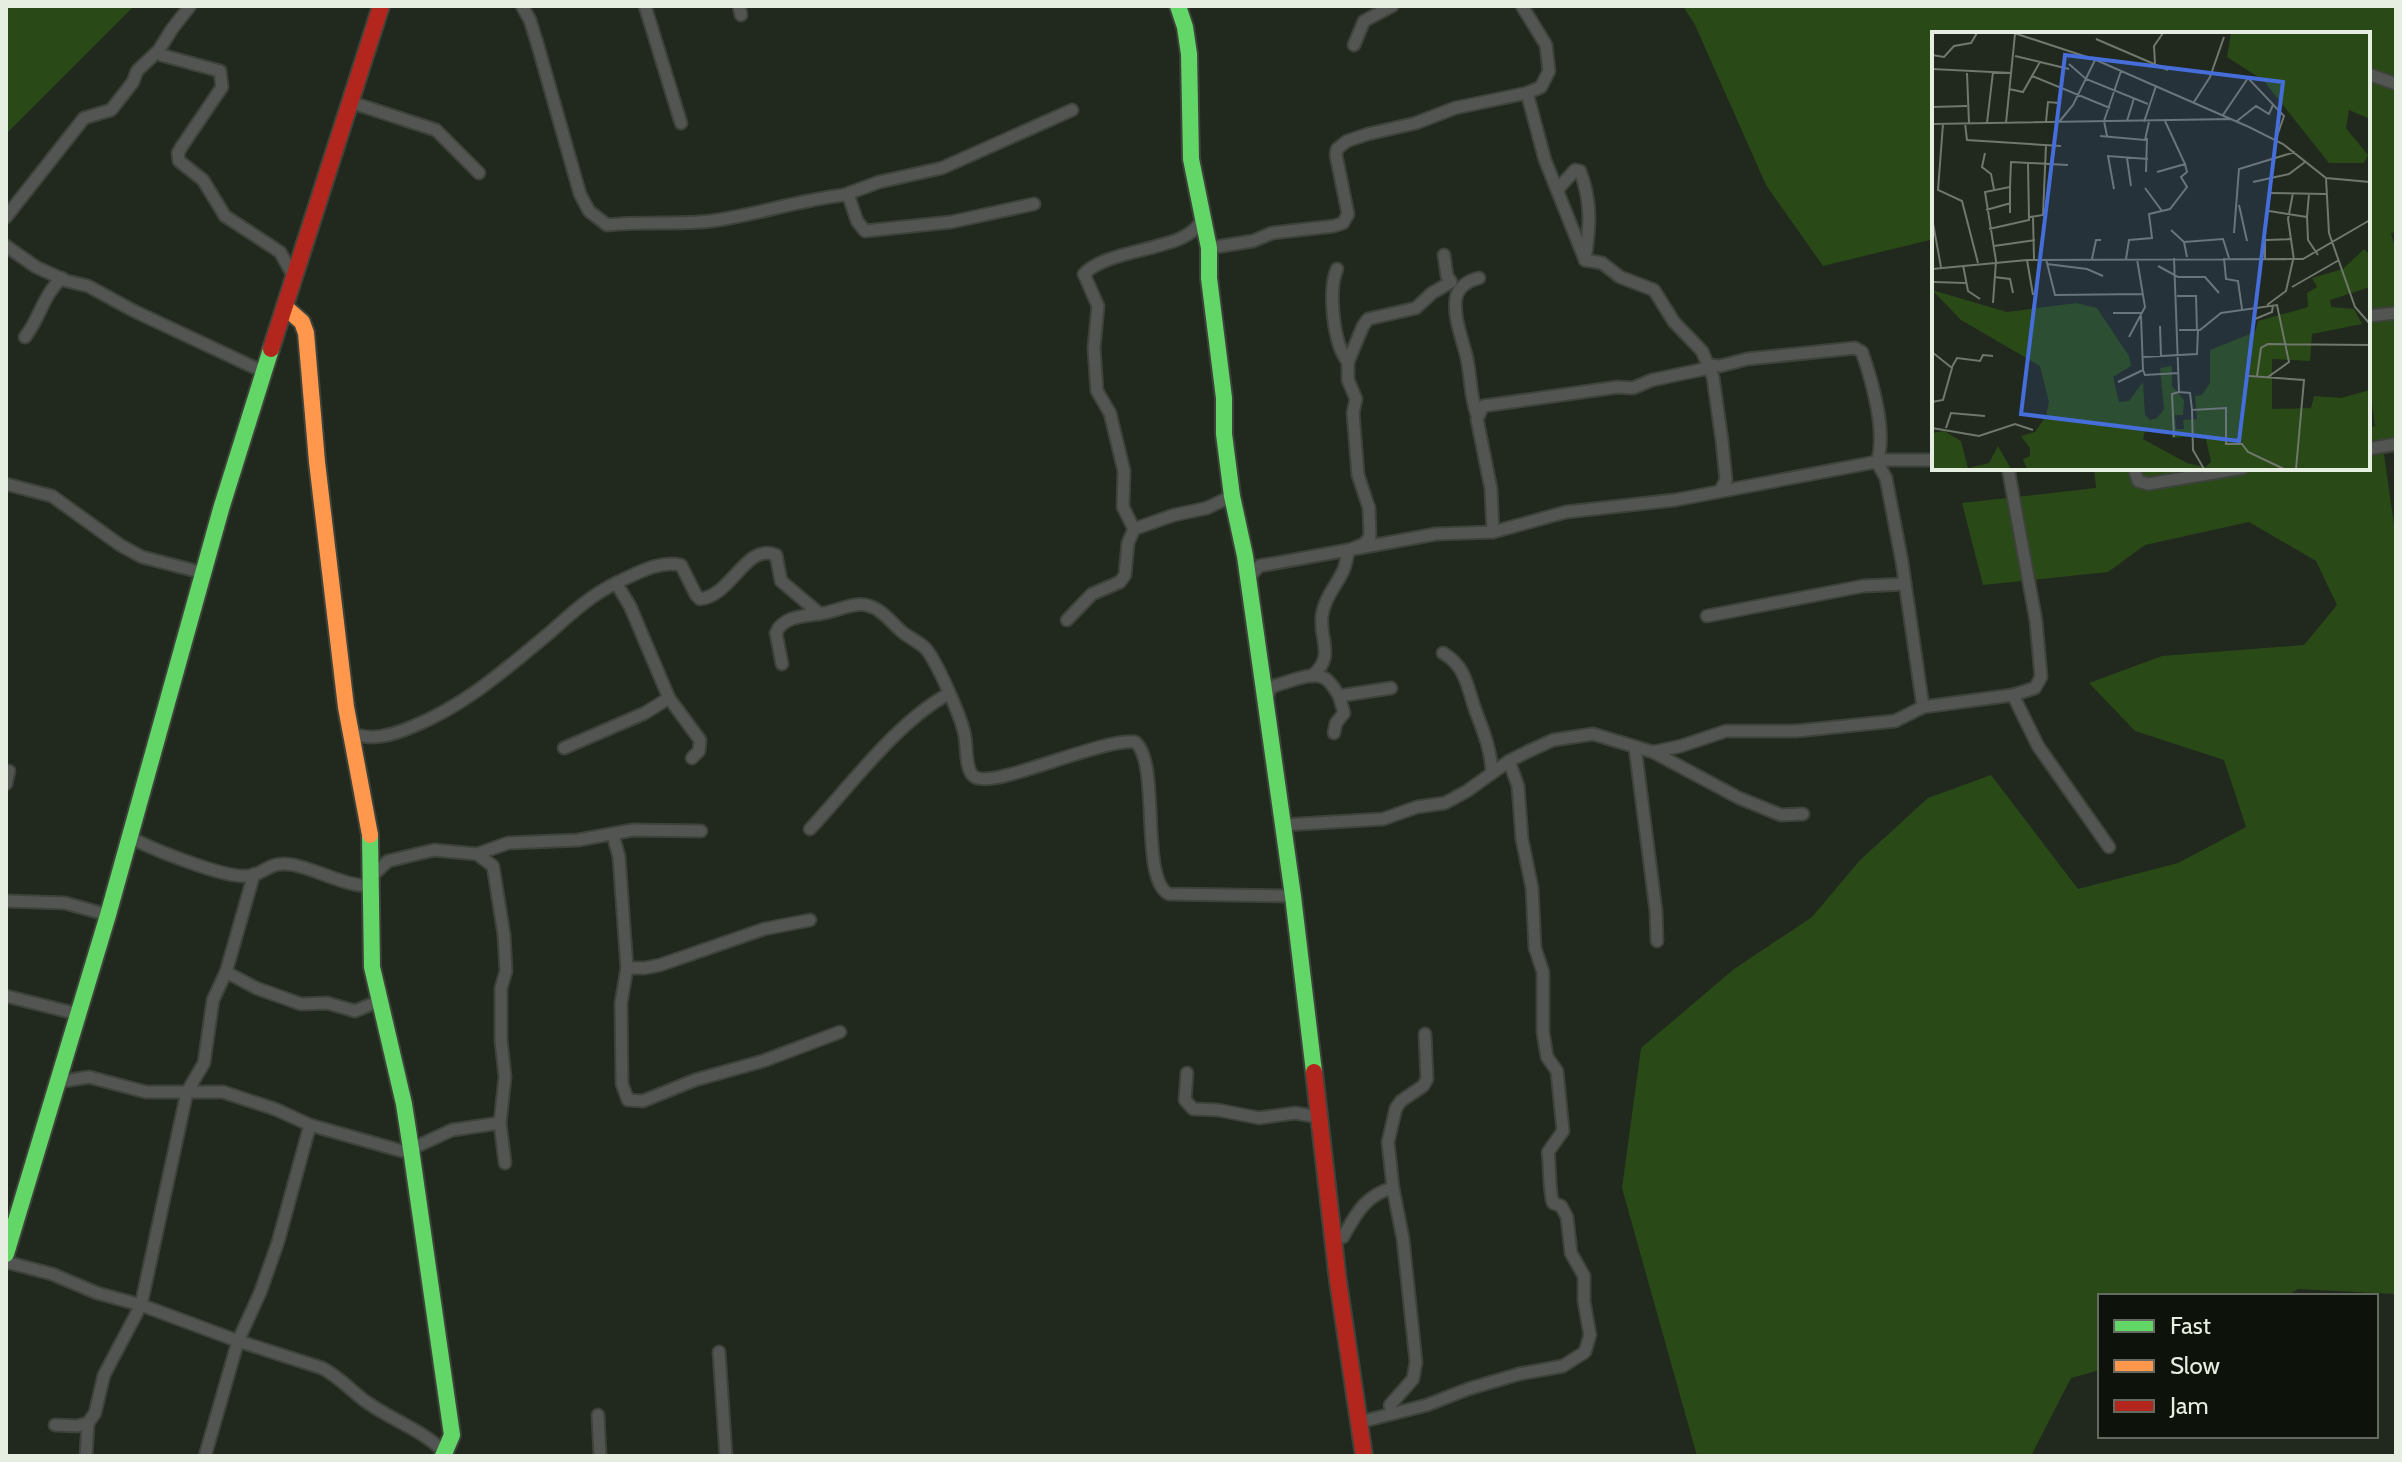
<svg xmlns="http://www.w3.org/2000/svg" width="2402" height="1462" font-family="Cabin,sans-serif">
  <rect width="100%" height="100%" fill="#21281e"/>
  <!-- green -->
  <g fill="#294917">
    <polygon points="6,6 134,6 6,134"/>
    <polygon points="1683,6 2396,6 2396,232 2391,233 2396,251 2396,452 2384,454 2396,539 2396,1294 2298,1289 2287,1296 2100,1296 2100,1370 2071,1378 2031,1456 1697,1456 1622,1188 1641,1048 1734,969 1812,917 1860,860 1928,798 1991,775 2078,889 2178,863 2246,827 2224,760 2135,731 2089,683 2162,656 2304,645 2337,605 2316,561 2249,522 2145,545 2108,572 1983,585 1962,503 2096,488 2094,468 2368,468 2368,428 2375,426 2368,373 2368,34 1934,34 1934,239 1823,266 1766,185 1695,25"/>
  </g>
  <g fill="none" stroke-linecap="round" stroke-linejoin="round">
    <!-- street casing -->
    <g stroke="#3d433a" stroke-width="15">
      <g id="street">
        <path d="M 522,6 L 530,20 L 538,46 L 580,194 L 589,211 L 607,225 C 642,221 677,225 711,221 C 756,215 799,200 844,195 L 849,197 L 857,221 L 865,231 L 951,222 L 1034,204"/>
        <polyline points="645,6 681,123"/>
        <polyline points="739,6 741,15"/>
        <polyline points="1354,45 1364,21 1392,6"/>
        <polyline points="159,50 161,55 220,71 222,87 182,146 178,153 179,161 203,180 225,216 280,252 294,277"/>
        <polyline points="2368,74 2396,84"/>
        <polyline points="1527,93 1545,160 1585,260"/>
        <polyline points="350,102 436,130 479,173"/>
        <path d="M 1557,190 L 1575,170 L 1580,171 C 1592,202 1590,227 1585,260"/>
        <polyline points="844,195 879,182 942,168 1072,110"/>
        <polyline points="6,217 84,118 111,110 133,82 137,71 159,50 172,29 190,6"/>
        <polyline points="6,246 36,267 67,281 88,286 134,311 264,372"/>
        <polyline points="1209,248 1253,241 1272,233 1334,226 1343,223 1348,214 1336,155 1337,149 1347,141 1368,134 1416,123 1455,108 1527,93 1541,87 1549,71 1546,45 1522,6"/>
        <polyline points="1585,260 1602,263 1620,277 1654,290 1674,322 1702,351 1713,377 1722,441 1726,480 1720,491"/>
        <path d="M 1337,269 C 1328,290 1333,344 1348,362"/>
        <polyline points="2368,316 2396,313"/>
        <path d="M 25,337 C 40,318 43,295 62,278"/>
        <path d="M 1708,365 L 1720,366 L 1747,359 L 1855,348 L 1862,352 C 1872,381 1887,433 1877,462 L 1886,478 L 1902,562 L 1923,707"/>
        <path d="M 1477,415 C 1470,396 1471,378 1467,359 C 1463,340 1453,318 1456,298 C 1458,287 1469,280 1479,278"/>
        <polyline points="2368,449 2396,444"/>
        <polyline points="2134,468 2138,481 2148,484 2243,468"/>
        <polyline points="6,484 52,496 120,545 142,557 204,573"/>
        <path d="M 1134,529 L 1123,507 L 1124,471 L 1110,413 L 1097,391 L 1094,348 L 1098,306 L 1084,274 C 1110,246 1192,252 1202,218"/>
        <polyline points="1493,532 1491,489 1477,419 1483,406 1618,387 1633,388 1652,380 1709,368"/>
        <polyline points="1248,579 1259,566 1436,534 1493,532 1566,512 1675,500 1886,460 1934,460"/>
        <path d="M 616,583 C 636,574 658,560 681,565 L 696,595 L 700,599 C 732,596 746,542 776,555 L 781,581 L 820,614"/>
        <polyline points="1707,616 1863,586 1905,584"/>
        <polyline points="1067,620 1092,594 1120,582 1125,575 1128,543 1134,529 1174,515 1207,508 1232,496"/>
        <path d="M 1443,653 C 1467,667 1467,688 1476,712 C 1484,733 1491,750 1492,773"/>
        <path d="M 782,664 L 776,633 C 782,617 803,616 818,614 C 833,613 852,602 866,605 C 882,609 889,620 900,630 C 907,637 918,641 925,648 C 936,659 963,721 965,737 C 967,747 965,772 975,777 C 995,789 1100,738 1135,742 C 1161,762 1139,880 1169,894 L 1293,896"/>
        <path d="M 1312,676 C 1336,656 1319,640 1322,616 C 1324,598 1337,585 1344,569 C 1346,563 1347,556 1349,550 L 1364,544 L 1370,537 L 1369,508 L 1358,475 L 1353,413 L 1356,399 L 1348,380 L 1348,362 L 1363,326 L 1368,319 L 1416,308 L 1432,293 L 1451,282 L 1447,276 L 1444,255"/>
        <polyline points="2013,695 2038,746 2109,847"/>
        <path d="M 1267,700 L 1270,687 C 1284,684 1308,672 1322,677 C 1329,679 1335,689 1339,696 L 1391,688"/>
        <path d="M 349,732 C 371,742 393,735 414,726 C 465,705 505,670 547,635 C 569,616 589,596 616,583 L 630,606 L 669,698 L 700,740 L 699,751 L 692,758"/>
        <polyline points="1334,733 1336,723 1344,713 1339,696"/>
        <polyline points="1635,747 1656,911 1657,941"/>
        <polyline points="564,748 645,713 669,698"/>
        <polyline points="1653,752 1681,746 1726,731 1796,731 1895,721 1923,707 2013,695 2035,688 2041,677 2036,621 2008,468"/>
        <polyline points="6,784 9,771"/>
        <polyline points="1283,825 1383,819 1417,807 1445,803 1467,791 1509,761 1527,752 1553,740 1593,734 1653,752 1739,798 1781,815 1803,814"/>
        <path d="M 810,829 C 851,785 896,723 948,694"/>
        <polyline points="613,835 619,857 627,968 621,1003 622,1084 628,1100 643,1101 695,1080 763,1061 840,1032"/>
        <path d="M 130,837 C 151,849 224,878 247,876 C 268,874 267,860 294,865 C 321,871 344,886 372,886"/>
        <polyline points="477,854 508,843 578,840 633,830 701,831"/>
        <polyline points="372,876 388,861 434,850 477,854 493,866 504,935 506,971 501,988 501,1040 505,1077 500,1123 505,1163"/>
        <polyline points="6,901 65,903 108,915"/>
        <polyline points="627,968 645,968 660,965 764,929 810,920"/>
        <polyline points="226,972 256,988 301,1004 327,1003 355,1011 382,1000"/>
        <polyline points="6,996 78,1014"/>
        <polyline points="1187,1073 1185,1100 1193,1109 1218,1110 1259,1118 1295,1113 1319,1117"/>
        <polyline points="58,1082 89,1077 146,1092 223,1092 275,1109 310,1125 402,1151 411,1149 452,1130 500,1123"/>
        <path d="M 1335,1239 L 1343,1237 C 1356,1214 1365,1195 1393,1188"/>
        <path d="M 6,1262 L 52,1274 L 97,1293 L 141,1305 L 238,1341 L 322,1368 C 340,1377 352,1392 368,1403 C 392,1420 422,1430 443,1451"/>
        <polyline points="719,1352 726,1456"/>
        <polyline points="1392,1414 1390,1405 1413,1379 1416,1362 1403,1239 1393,1188 1388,1142 1396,1108 1401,1101 1423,1086 1427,1079 1425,1034"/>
        <polyline points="598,1415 600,1456"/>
        <path d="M 1360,1422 L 1427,1405 L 1468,1389 L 1519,1374 L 1563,1366 L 1585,1352 L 1590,1335 L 1584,1301 L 1584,1276 L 1571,1253 L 1567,1217 L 1561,1206 L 1553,1203 C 1549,1192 1550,1166 1548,1152 L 1563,1131 L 1557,1071 L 1547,1057 L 1543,1032 L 1543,972 L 1535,948 L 1532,888 L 1522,839 L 1518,786 L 1509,761"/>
        <polyline points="55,1425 77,1426 88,1423 95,1413 104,1375 141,1305 187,1092 204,1063 213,1000 226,972 254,874"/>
        <polyline points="86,1456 88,1423"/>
        <polyline points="205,1456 238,1341 260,1293 278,1242 310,1125"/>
      </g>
    </g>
    <!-- fast casing -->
    <g stroke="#3d433a" stroke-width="20">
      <g id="fast">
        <polyline points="1178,6 1185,27 1189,54 1191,159 1209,248 1209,278 1224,398 1224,434 1232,496 1245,556 1293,896 1314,1072"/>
        <polyline points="370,835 372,967 404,1104 411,1149 452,1435 443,1456"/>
        <polyline points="6,1254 108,915 221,509 271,349"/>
      </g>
    </g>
    <!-- slow casing -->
    <g stroke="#3d433a" stroke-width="20">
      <polyline id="slow" points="285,307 302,322 306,333 317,462 346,707 370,835"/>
    </g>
    <!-- jam casing -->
    <g stroke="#3d433a" stroke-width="20">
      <g id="jam">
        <polyline points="271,349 381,6"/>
        <polyline points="1314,1072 1338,1281 1364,1456"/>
      </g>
    </g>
    <!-- street -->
    <use href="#street" stroke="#525551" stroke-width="11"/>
    <!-- fast -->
    <use href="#fast" stroke="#63d668" stroke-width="16"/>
    <!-- slow -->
    <use href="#slow" stroke="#ff974d" stroke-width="16"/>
    <!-- jam -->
    <use href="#jam" stroke="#b3261e" stroke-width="16"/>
  </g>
  <!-- overview -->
  <g transform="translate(1932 32)">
    <rect width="438" height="438" fill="#21281e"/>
    <path d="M 299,1 L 438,1 L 438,87 L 417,78 L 414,96 L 436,123 L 432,131 L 397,131 L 331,48 L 295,25 ZM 432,217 L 438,223 L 438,255 L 398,268 L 399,275 L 422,277 L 430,292 L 380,302 L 378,329 L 340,327 L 340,377 L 379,376 L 382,364 L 409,366 L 438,358 L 438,437 L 95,437 L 91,427 L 98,424 L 98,416 L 89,404 L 103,400 L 114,384 L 117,370 L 108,334 L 29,288 L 0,258 L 75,280 L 144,271 L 165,276 L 197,324 L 199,334 L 181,345 L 187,370 L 197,369 L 211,350 L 213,383 L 218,388 L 225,386 L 232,377 L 228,336 L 240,334 L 240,354 L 252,368 L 251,383 L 243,383 L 244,397 L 252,397 L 251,388 L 265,387 L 263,364 L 270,363 L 278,351 L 278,318 L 323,300 L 326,289 L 376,275 L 375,261 L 385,255 L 380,246 L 411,237 ZM 239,398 L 240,406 L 273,403 L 279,430 L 273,435 L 255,431 L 211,407 L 213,399 ZM 12,399 L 29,409 L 36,436 L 57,431 L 66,414 L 79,437 L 0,437 L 0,401 Z" fill="#294917" fill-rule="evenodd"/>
    <path fill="none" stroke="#70776c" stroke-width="2" d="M 82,1 L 164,28 L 317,95 L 351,112 L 394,146 L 438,150M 164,7 L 236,38M 0,23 L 12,25 L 22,14 L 39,11 L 45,1M 83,24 L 108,30 L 100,44 L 178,76M 108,30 L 137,37M 137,32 L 154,47 L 216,72M 223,32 L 222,14 L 231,1M 0,37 L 80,41M 35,41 L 37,91M 77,57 L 91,60 L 100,44M 262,70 L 278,45 L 292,5M 0,75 L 35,74M 291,83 L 316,46 L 352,84 L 344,107M 195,89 L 202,66M 305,89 L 324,74 L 337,82 L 341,73M 114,90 L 116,70 L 127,71M 127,90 L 141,73 L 163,28M 212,90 L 224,54M 33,91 L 35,108 L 129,114M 55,91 L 61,40M 74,91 L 83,2M 0,92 L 300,87M 11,92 L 6,158 L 30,169 L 46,231M 168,104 L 213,108 L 217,90M 175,104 L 172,89 L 189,39M 53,121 L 50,135 L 59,142 L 62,157M 195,126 L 199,154M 214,140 L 215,106M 225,140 L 253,132 L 233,89M 394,146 L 397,201 L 423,275 L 438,292M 321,150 L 357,142 L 373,130M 213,156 L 230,179M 182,157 L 176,124 L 216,127M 336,161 L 394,162M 361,161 L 356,187 L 362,228M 307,173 L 315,209M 54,178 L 79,171M 337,179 L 375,185 L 377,162M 78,181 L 78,155M 375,184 L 376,208 L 386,223M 98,185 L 111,183 L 114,113M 101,185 L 102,227M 0,186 L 9,235M 57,197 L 97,188 L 96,131M 239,198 L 252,210 L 255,225M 302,201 L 307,137 L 363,120M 334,208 L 360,207M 252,210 L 291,207 L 297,226M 62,214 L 103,208M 242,226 L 247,360M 292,226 L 294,247 L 306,249 L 310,277M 114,227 L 123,263 L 210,262M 160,227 L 164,208 L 169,208M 194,227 L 197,208 L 220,206 L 217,182 L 238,177 L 255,155 L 249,145 L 255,140 L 253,132M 333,227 L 333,197M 95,228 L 101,263M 115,232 L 155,237 L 171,244M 31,233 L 36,259 L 48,267M 226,234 L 246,245 L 273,245 L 287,261M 0,237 L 95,228 L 371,227 L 438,188M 62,245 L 78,247 L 81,261M 1,250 L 34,251M 360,255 L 407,228M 245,264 L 264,264 L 265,299M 61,271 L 64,229 L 53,160 L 78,155 L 79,130 L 136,133M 335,273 L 354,259 L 361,228M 181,281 L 210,281M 209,284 L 211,338M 323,287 L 340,280 L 341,273M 228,294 L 229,324M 247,298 L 268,298 L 289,281 L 345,273 L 357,330 L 336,345M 197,305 L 213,275 L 205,227M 0,320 L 20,336 L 11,368 L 0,370M 211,325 L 265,322 L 266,299M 20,335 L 25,326 L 48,329 L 51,323 L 61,324M 211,338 L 213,343 L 247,341M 317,344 L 372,348 L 364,437M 325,344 L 329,316 L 336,312 L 438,313M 186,350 L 211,338M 247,360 L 258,361 L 260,378 L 294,376 L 294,412 L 310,412 L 316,420 L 352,437M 260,378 L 261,418 L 272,437M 0,396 L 47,404 L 83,392 L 101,398M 14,396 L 19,381 L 53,384M 242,405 L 240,362 L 247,360"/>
    <path fill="#456eda" fill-opacity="0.15" stroke="#456eda" stroke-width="4" d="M 133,23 L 351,50 L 307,409 L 89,382 Z"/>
    <rect width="438" height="438" fill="none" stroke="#e6eee2" stroke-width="4"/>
  </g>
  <!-- border -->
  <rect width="2402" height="1462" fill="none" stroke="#e6eee2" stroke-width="16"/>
  <!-- legend -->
  <rect x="2098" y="1294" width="280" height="144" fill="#0d120a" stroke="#646a60" stroke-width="2"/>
  <rect x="2114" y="1320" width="40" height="12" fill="#63d668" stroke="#646a60" stroke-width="2"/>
  <text x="2170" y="1334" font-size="24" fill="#e6eee2">Fast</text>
  <rect x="2114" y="1360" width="40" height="12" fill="#ff974d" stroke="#646a60" stroke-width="2"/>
  <text x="2170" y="1374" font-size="24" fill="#e6eee2">Slow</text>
  <rect x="2114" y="1400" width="40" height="12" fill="#b3261e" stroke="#646a60" stroke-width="2"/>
  <text x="2170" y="1414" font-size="24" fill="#e6eee2">Jam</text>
</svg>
